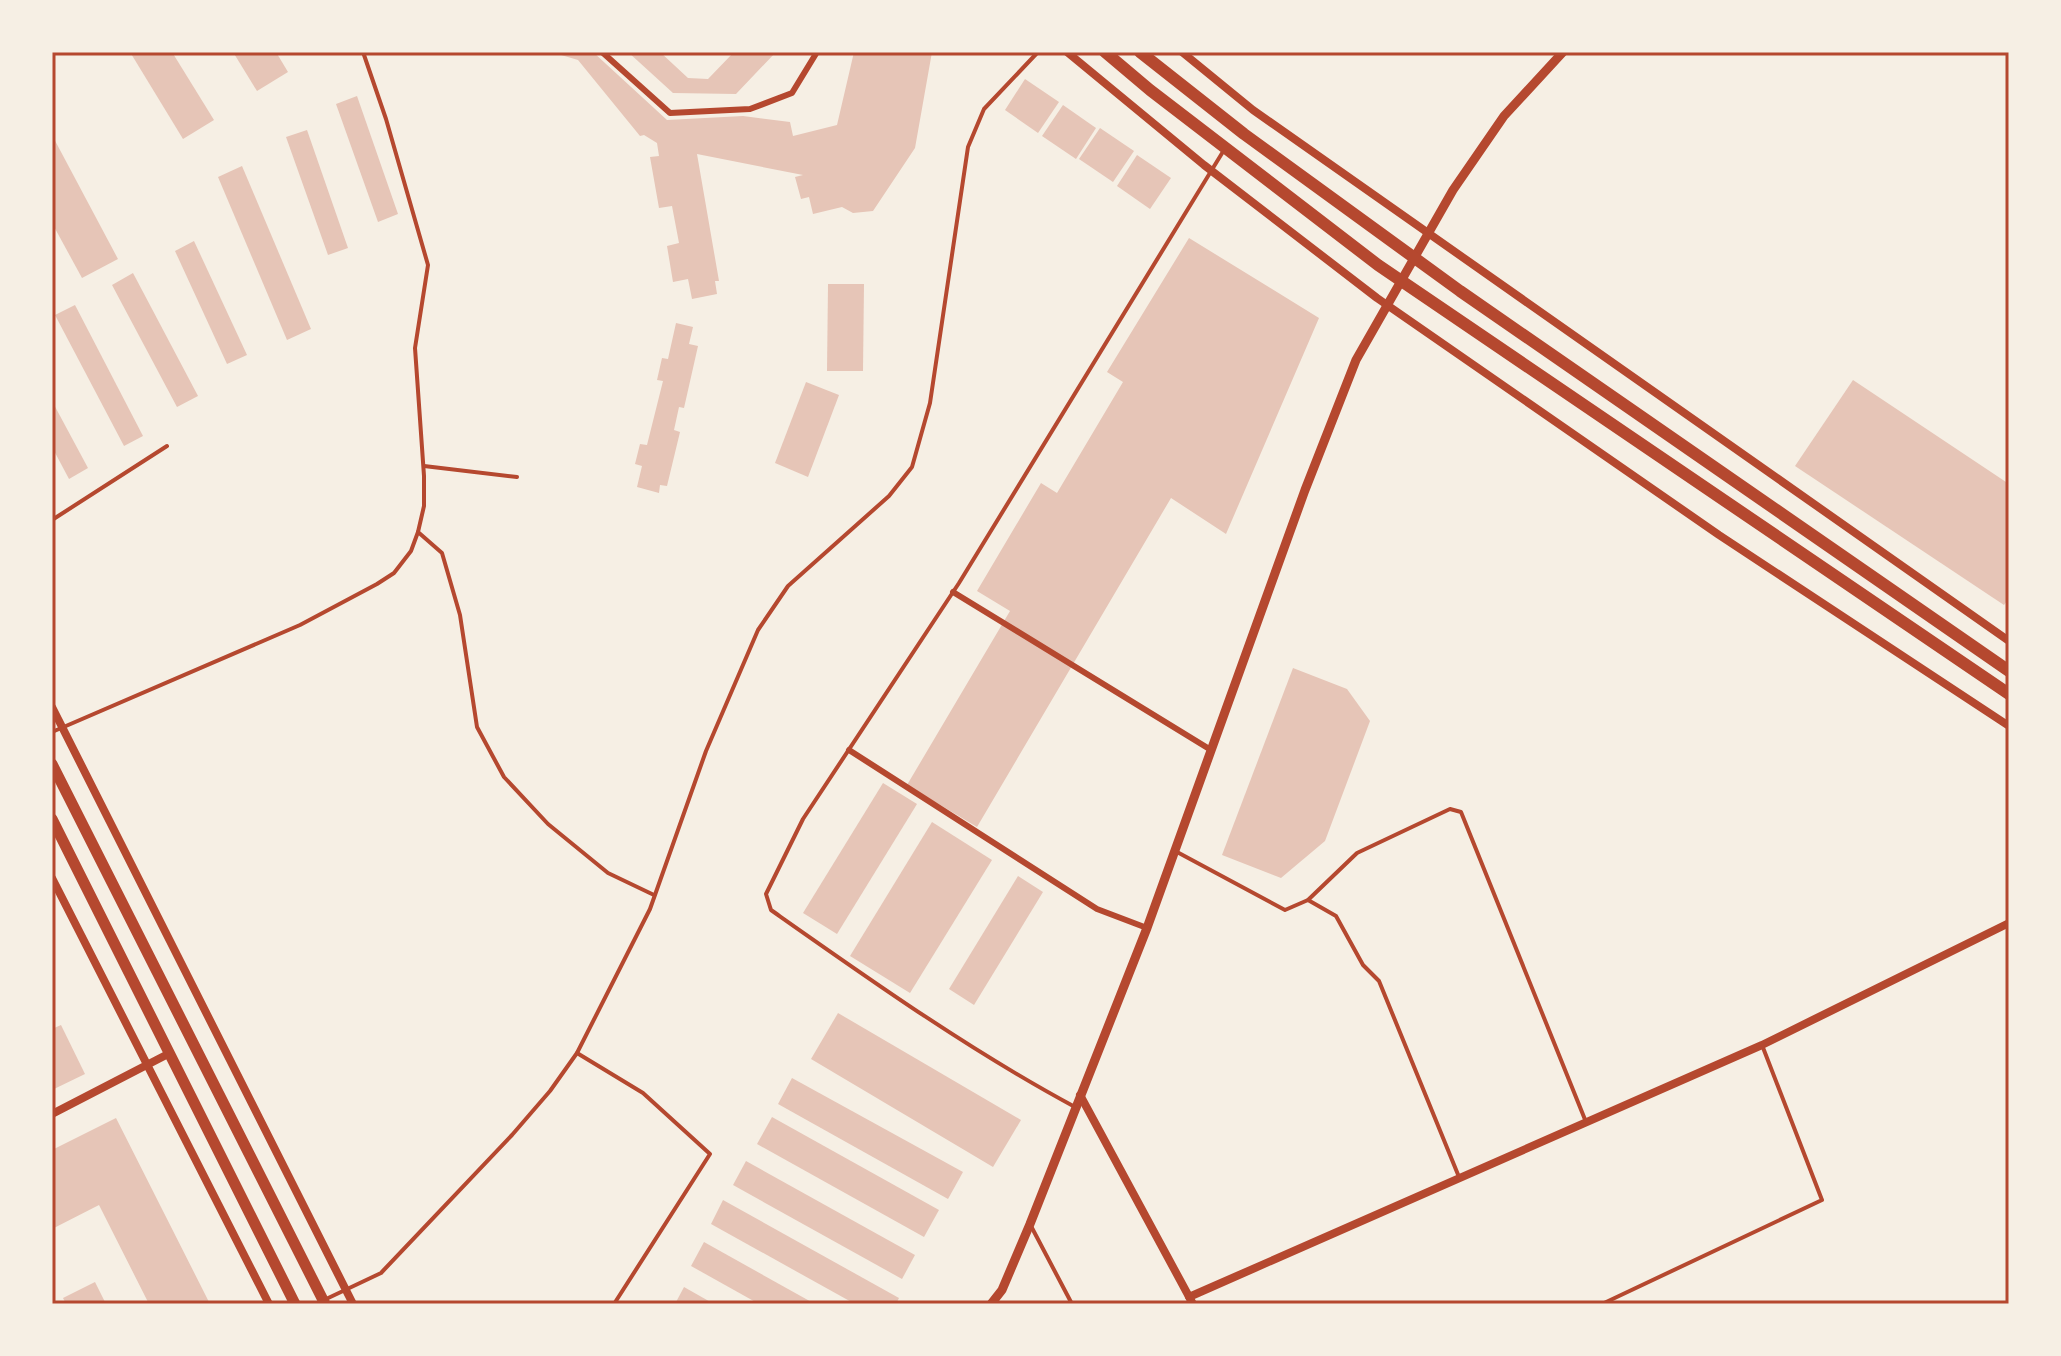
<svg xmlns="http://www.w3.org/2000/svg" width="2061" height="1356" font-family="Mulish,sans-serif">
  <rect width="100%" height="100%" fill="#f6efe4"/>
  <!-- building -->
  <g fill="#e6c5b7">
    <polygon points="130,52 172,52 214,120 183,139"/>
    <polygon points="233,52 276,52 288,72 257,91"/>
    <polygon points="551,52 593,52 667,120 743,116 790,122 793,136 837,125 854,52 932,52 915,148 873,211 853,213 842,207 813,214 809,197 801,199 795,177 803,175 697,154 719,281 715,281 717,294 692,299 688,279 673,282 667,246 679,243 672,206 659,208 650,157 659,156 657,143 644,135 640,136 578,60"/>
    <polygon points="628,52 660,52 688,78 708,79 734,52 776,52 736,94 673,93"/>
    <polygon points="1025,79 1059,102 1038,133 1005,110"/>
    <polygon points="357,96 398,214 378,222 336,104"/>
    <polygon points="1063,105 1096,128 1076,159 1042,136"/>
    <polygon points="1100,128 1134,151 1113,182 1079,159"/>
    <polygon points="307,130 348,248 328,255 286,137"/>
    <polygon points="52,135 118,259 82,278 52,223"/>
    <polygon points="1137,155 1171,178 1150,209 1117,186"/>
    <polygon points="242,166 311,329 287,340 218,177"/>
    <polygon points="1189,238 1319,318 1226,534 1171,498 977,827 907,785 1010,611 977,591 1041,483 1057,493 1123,382 1107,372"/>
    <polygon points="194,241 247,355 227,364 175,251"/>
    <polygon points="133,273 198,396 177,407 112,285"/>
    <polygon points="828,284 864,284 863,371 827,371"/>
    <polygon points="75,305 143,436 124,446 55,315"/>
    <polygon points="676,323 693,327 689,344 698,346 684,408 679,407 674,430 680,432 667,486 660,485 659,493 637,487 642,466 635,464 640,444 647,445 663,381 657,380 662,358 668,359"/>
    <polygon points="1853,380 2009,484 2009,598 2004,605 1795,466"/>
    <polygon points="806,382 839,395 808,477 775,463"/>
    <polygon points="52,401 88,468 69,479 52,447"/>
    <polygon points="1293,668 1347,689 1370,721 1325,841 1281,878 1222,855"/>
    <polygon points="883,783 917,804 837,934 803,913"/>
    <polygon points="932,822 992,860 910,993 850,956"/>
    <polygon points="1018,876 1043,892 974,1005 949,989"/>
    <polygon points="838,1013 1021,1120 993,1167 811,1059"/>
    <polygon points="61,1025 85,1074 52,1090 52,1029"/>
    <polygon points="792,1078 963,1172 948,1199 778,1104"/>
    <polygon points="772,1117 939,1210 924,1237 757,1144"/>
    <polygon points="116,1118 210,1304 149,1304 99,1205 52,1229 52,1150"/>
    <polygon points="746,1161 915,1255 902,1279 733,1185"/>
    <polygon points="723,1200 899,1298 896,1304 855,1304 711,1224"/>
    <polygon points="704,1242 815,1304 759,1304 691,1266"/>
    <polygon points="95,1282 106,1304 66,1304 63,1298"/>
    <polygon points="684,1287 714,1304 675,1304"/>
  </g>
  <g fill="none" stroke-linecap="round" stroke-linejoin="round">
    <!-- service -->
    <g stroke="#b5482f" stroke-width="4">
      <polyline points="363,52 386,119 428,265 415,348 424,476 424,506 418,532 442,553 460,615 477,727 504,777 548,824 608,873 654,895"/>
      <polyline points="424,466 517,477"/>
      <polyline points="52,520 167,446"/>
      <polyline points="52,732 300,625 377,584 394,573 411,551 418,532"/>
      <polyline points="1177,852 1285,910 1308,900 1357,853 1450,809 1461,812 1586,1122"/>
      <polyline points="1308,900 1336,916 1363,965 1379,981 1459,1177"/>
      <polyline points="577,1053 643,1093 710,1154 614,1304"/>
      <path d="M 1075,1107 C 969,1050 869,979 771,910 L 766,894 L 803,819 L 959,583 L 1224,150"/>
      <polyline points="1031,1226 1072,1304"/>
      <polyline points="324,1300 381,1273 512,1135 550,1091 577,1053 650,909 706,751 758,630 788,586 889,496 912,467 930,403 968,147 984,109 1038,52"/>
      <polyline points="1602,1304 1822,1200 1762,1045"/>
    </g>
    <!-- pedestrian -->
    <g stroke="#b5482f" stroke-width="6">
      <polyline points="602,52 670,113 750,109 792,93 817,52"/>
      <polyline points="953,592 1211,750"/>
      <polyline points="849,750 1097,909 1147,928"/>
    </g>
    <!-- minor -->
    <g stroke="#b5482f" stroke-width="8">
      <polyline points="1067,52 1204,165 1377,298 1719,535 2009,726"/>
      <polyline points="1182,52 1253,110 2009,641"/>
      <polyline points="52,707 353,1304"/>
      <polyline points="52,878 269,1304"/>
      <polyline points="1080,1095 1193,1304"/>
      <polyline points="52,1114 170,1053"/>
      <polyline points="1189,1297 1762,1045 2009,923"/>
    </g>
    <!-- tertiary -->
    <polyline stroke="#b5482f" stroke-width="9" points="991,1304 1002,1290 1030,1224 1147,928 1305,490 1356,360 1453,190 1504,116 1563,52"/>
    <!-- secondary -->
    <g stroke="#b5482f" stroke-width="11">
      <polyline points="52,764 325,1304"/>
      <polyline points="52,819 295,1304"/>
    </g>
    <!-- primary -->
    <g stroke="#b5482f" stroke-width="12">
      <polyline points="1105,52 1150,90 1378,265 2009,694"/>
      <polyline points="1140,52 1244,134 1460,291 2009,671"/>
    </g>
  </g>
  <!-- border -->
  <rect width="2061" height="1356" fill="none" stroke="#f6efe4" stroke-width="108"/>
  <rect x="54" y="54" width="1953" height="1248" fill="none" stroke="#b5482f" stroke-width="3"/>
</svg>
